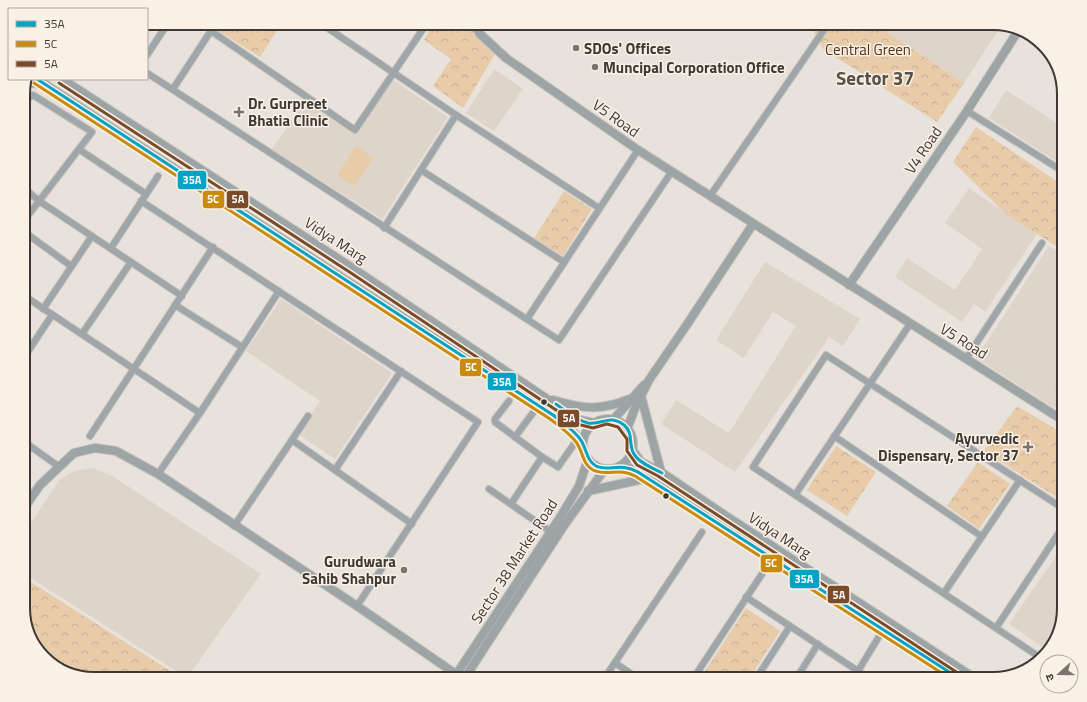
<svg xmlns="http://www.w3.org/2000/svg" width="1087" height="702" font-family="'Titillium Web','Noto Sans Devanagari',sans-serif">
  <defs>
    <pattern id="park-crowns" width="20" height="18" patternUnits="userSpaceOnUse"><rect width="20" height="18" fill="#e8cba9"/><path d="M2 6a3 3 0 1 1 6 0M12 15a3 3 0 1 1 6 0" fill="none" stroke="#c8af92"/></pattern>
  </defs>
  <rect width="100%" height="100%" fill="#e8e2dc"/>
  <!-- built -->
  <g fill="#dfd4c9">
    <polygon points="873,23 993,23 1001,26 964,83"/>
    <polygon points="1034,37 1055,59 1054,59 1029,44"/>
    <polygon points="494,69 523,89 494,131 466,113"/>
    <polygon points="393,80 448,117 382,219 272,149 305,101 356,135"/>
    <polygon points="1006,90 1062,126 1064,124 1064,166 989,118"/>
    <polygon points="969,188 1037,234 985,312 974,304 962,322 895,277 907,258 955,290 982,249 945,223"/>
    <polygon points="1049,246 1064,255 1064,414 976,358"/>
    <polygon points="765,262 860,319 843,346 829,337 735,472 661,424 676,400 729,433 796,326 773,312 744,358 716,340"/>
    <polygon points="281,299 392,373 335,459 298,434 320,401 246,351"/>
    <polygon points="94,468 114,477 261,574 187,678 23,573 23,535 60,479 74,471"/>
    <polygon points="1064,545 1064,608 1052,647 1048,651 1009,624"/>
  </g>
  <!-- grass -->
  <g fill="#e8cba9">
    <polygon points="356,146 373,158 354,186 337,175"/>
    <polygon points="1062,376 1064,377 1064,397 1053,390"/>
  </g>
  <!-- park -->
  <g fill="url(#park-crowns)">
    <polygon points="222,23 282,23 260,57 217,30"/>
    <path d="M 434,23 L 468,23 C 475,37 483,45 495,54 L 463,108 L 433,86 L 451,59 L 424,40 Z"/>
    <polygon points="809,23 873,23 964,83 937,122 823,49"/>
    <polygon points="976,127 1064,186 1064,251 1007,215 953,162"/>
    <polygon points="564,191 592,209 563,256 534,238"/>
    <polygon points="1017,406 1064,434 1064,502 984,451"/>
    <polygon points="836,446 876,472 847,516 807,490"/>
    <polygon points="978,462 1010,484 979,529 947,506"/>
    <path d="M 23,577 L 183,679 L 94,679 L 78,674 L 37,648 C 21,631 23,599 23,577 Z"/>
    <polygon points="746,608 780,631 749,679 700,679"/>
  </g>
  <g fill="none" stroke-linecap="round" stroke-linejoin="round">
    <!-- street casing -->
    <g stroke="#c5c0bb" stroke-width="8">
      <g id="street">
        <polyline points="320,23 456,115 599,208"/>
        <polyline points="211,31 355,130 427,23"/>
        <polyline points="147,55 168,23"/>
        <polyline points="147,73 559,340 672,171"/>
        <polyline points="173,89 216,23"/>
        <polyline points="23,102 33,95 92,132 23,222"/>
        <polyline points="967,111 1064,172"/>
        <polyline points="80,150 146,194"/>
        <polyline points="421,170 564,262"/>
        <polyline points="23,187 39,201 182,296"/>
        <polyline points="710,196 826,27"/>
        <polyline points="141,201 478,422 357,606"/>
        <polyline points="384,228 456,115"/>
        <polyline points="23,231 71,266"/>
        <polyline points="111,248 158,176"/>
        <polyline points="23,295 200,413"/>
        <polyline points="175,305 242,347"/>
        <polyline points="43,309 92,236"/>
        <polyline points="527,319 638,150"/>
        <polyline points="82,334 131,262"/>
        <polyline points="23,359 52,315"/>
        <polyline points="966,359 1042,243"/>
        <polyline points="509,401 495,419 495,422 542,457 511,504"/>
        <polyline points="90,436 213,247"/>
        <polyline points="834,436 981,536"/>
        <polyline points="515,437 535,410"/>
        <polyline points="292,440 412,524"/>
        <polyline points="23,441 58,466"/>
        <polyline points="542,457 558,467 574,444"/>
        <polyline points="335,470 401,371"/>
        <polyline points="158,474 200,413 279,291"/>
        <polyline points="489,489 554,534"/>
        <polyline points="795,495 910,324"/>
        <polyline points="234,526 308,416"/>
        <polyline points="944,593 1020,480"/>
        <polyline points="746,597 870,679"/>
        <polyline points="996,628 1064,525"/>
        <polyline points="1041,658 753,467 826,355 1064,509"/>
        <polyline points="615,663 639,679"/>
        <polyline points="858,671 883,630"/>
        <polyline points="604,679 702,532"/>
        <polyline points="693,679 762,574"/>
        <polyline points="756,679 790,626"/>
        <polyline points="796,679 818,644"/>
      </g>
    </g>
    <!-- secondary casing -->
    <g stroke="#c5c0bb" stroke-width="10">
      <g id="secondary">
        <polyline points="474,23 480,34 506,58 638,150 1064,421"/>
        <polyline points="37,79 553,415 572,430 583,445"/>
        <polyline points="62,79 354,269 562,409 580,420 594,423"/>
        <polyline points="26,83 45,84"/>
        <polyline points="849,285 967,111 1018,31"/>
        <polyline points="641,396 661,472"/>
        <path d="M 553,400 C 583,409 600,411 630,399"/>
        <circle cx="608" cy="444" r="25"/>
        <polyline points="613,420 644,385"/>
        <polyline points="627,429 635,408 649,380 686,326 753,224"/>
        <polyline points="632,449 641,462 661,472 723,514 976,679"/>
        <polyline points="620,466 630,468 638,472 960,679"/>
        <polyline points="588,491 648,478"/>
        <polyline points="23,510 40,485 74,453 95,448 116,451 158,474 357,606 463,679"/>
        <polyline points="456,675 561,516 579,486 588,459"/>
        <polyline points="464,679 565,524 605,469"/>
      </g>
    </g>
    <!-- street -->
    <use href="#street" stroke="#9fa6a9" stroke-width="6"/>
    <!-- secondary -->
    <use href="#secondary" stroke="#9da4a6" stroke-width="8"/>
    <!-- bus-1 casing -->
    <g stroke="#faf0e5" stroke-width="6">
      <g id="bus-1">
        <path d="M 37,79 L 553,415 C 563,423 576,431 582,442 C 587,451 587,461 596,466 C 608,472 620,462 638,472 L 960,679"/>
        <path d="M 556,404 C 566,411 576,420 588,423 C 603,425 609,414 624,425 C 634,433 628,445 634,454 C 639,463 653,468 662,473"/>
      </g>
    </g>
    <!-- bus-2 casing -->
    <g stroke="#faf0e5" stroke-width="6">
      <path id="bus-2" d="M 34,83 L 550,419 C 559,426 569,433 576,442 C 583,451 582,464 593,470 C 607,477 619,467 635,476 L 951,679"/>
    </g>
    <!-- bus-3 casing -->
    <g stroke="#faf0e5" stroke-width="6">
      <polyline id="bus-3" points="59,83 351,273 577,424 593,428 607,424 618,427 627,439 627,451 637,465 658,476 967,679"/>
    </g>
    <!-- bus-1 -->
    <use href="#bus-1" stroke="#03a3c6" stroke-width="3"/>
    <!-- bus-2 -->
    <use href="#bus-2" stroke="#c88b0d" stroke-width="3"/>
    <!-- bus-3 -->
    <use href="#bus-3" stroke="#7a4b2a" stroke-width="3"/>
  </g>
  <!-- markers -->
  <g fill="#79746f" stroke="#faf0e5" stroke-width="1.5">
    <circle cx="576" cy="48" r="4"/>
    <circle cx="595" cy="67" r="4"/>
    <path d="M237 106h4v4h4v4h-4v4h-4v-4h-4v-4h4z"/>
    <path d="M1026 441h4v4h4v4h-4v4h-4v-4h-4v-4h4z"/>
    <circle cx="404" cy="570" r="4"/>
  </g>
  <g fill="#3d3935" stroke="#faf0e5" stroke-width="1.5">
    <circle cx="544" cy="402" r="3.5"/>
    <circle cx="666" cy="496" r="3.5"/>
  </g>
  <g text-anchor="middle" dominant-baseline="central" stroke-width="3" stroke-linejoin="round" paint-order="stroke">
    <!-- poi labels -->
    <g font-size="15" font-weight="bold" fill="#3d3935" stroke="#faf0e5" text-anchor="start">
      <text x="584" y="48">SDOs' Offices</text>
      <text x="603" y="67">Muncipal Corporation Office</text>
      <text x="248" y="103">Dr. Gurpreet<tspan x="248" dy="17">Bhatia Clinic</tspan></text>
      <text x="1019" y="438" text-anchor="end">Ayurvedic<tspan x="1019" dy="17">Dispensary, Sector 37</tspan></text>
      <text x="396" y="561" text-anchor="end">Gurudwara<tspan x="396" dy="17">Sahib Shahpur</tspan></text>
    </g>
    <!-- park labels -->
    <g font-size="15" fill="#4d3619" stroke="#faf0e5">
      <text x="868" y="49">Central Green</text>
    </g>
    <!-- street labels -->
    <g font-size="15" fill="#3d3935" stroke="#faf0e5">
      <text transform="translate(616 118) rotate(35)">V5 Road</text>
      <text transform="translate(923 150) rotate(-56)">V4 Road</text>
      <text transform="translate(336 240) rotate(33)">Vidya Marg</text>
      <text transform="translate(964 341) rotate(32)">V5 Road</text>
      <text transform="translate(780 535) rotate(33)">Vidya Marg</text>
      <text transform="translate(514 561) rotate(-57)">Sector 38 Market Road</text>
    </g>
    <!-- district labels -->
    <g font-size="19" font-weight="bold" fill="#585047" stroke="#faf0e5">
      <text x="875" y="77">Sector 37</text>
    </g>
  </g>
  <!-- crop -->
  <path d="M0 0H1087V702H0ZM94 30H993A64 64 0 0 1 1057 94V608A64 64 0 0 1 993 672H94A64 64 0 0 1 30 608V94A64 64 0 0 1 94 30Z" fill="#faf0e5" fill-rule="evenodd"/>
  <path fill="none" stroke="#3d3935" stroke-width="2" d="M94 30H993A64 64 0 0 1 1057 94V608A64 64 0 0 1 993 672H94A64 64 0 0 1 30 608V94A64 64 0 0 1 94 30Z"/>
  <g stroke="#faf0e5" stroke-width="1.5">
    <rect x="177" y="170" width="30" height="20" rx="4" fill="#03a3c6"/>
    <rect x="226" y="190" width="23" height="19" rx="4" fill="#7a4b2a"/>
    <rect x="202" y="190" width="23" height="19" rx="4" fill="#c88b0d"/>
    <rect x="459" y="358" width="23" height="19" rx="4" fill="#c88b0d"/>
    <rect x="487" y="372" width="30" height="19" rx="4" fill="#03a3c6"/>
    <rect x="557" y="409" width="23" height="19" rx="4" fill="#7a4b2a"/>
    <rect x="760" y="554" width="23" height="19" rx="4" fill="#c88b0d"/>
    <rect x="789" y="569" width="31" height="20" rx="4" fill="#03a3c6"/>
    <rect x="827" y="585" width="23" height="19" rx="4" fill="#7a4b2a"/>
  </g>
  <g font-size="11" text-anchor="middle" font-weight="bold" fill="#fff">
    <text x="192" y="184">35A</text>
    <text x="238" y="203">5A</text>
    <text x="213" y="203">5C</text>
    <text x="471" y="371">5C</text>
    <text x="502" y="386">35A</text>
    <text x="569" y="422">5A</text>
    <text x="771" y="567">5C</text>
    <text x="804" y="583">35A</text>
    <text x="839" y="599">5A</text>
  </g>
  <!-- legend -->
  <rect x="8" y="8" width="140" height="72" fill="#faf0e5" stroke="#aea79f"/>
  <rect x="16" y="21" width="20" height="6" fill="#03a3c6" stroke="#aea79f"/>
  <text x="44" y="28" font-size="12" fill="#3d3935">35A</text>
  <rect x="16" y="41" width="20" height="6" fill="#c88b0d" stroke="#aea79f"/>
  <text x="44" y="48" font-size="12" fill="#3d3935">5C</text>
  <rect x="16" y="61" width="20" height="6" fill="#7a4b2a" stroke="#aea79f"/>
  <text x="44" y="68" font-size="12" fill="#3d3935">5A</text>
  <!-- north arrow -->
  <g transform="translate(1059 674) rotate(249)"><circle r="19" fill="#faf0e5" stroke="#aea79f"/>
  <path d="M0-3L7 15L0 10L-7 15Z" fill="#79746f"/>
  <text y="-6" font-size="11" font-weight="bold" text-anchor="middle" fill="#3d3935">उ</text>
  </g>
</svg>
